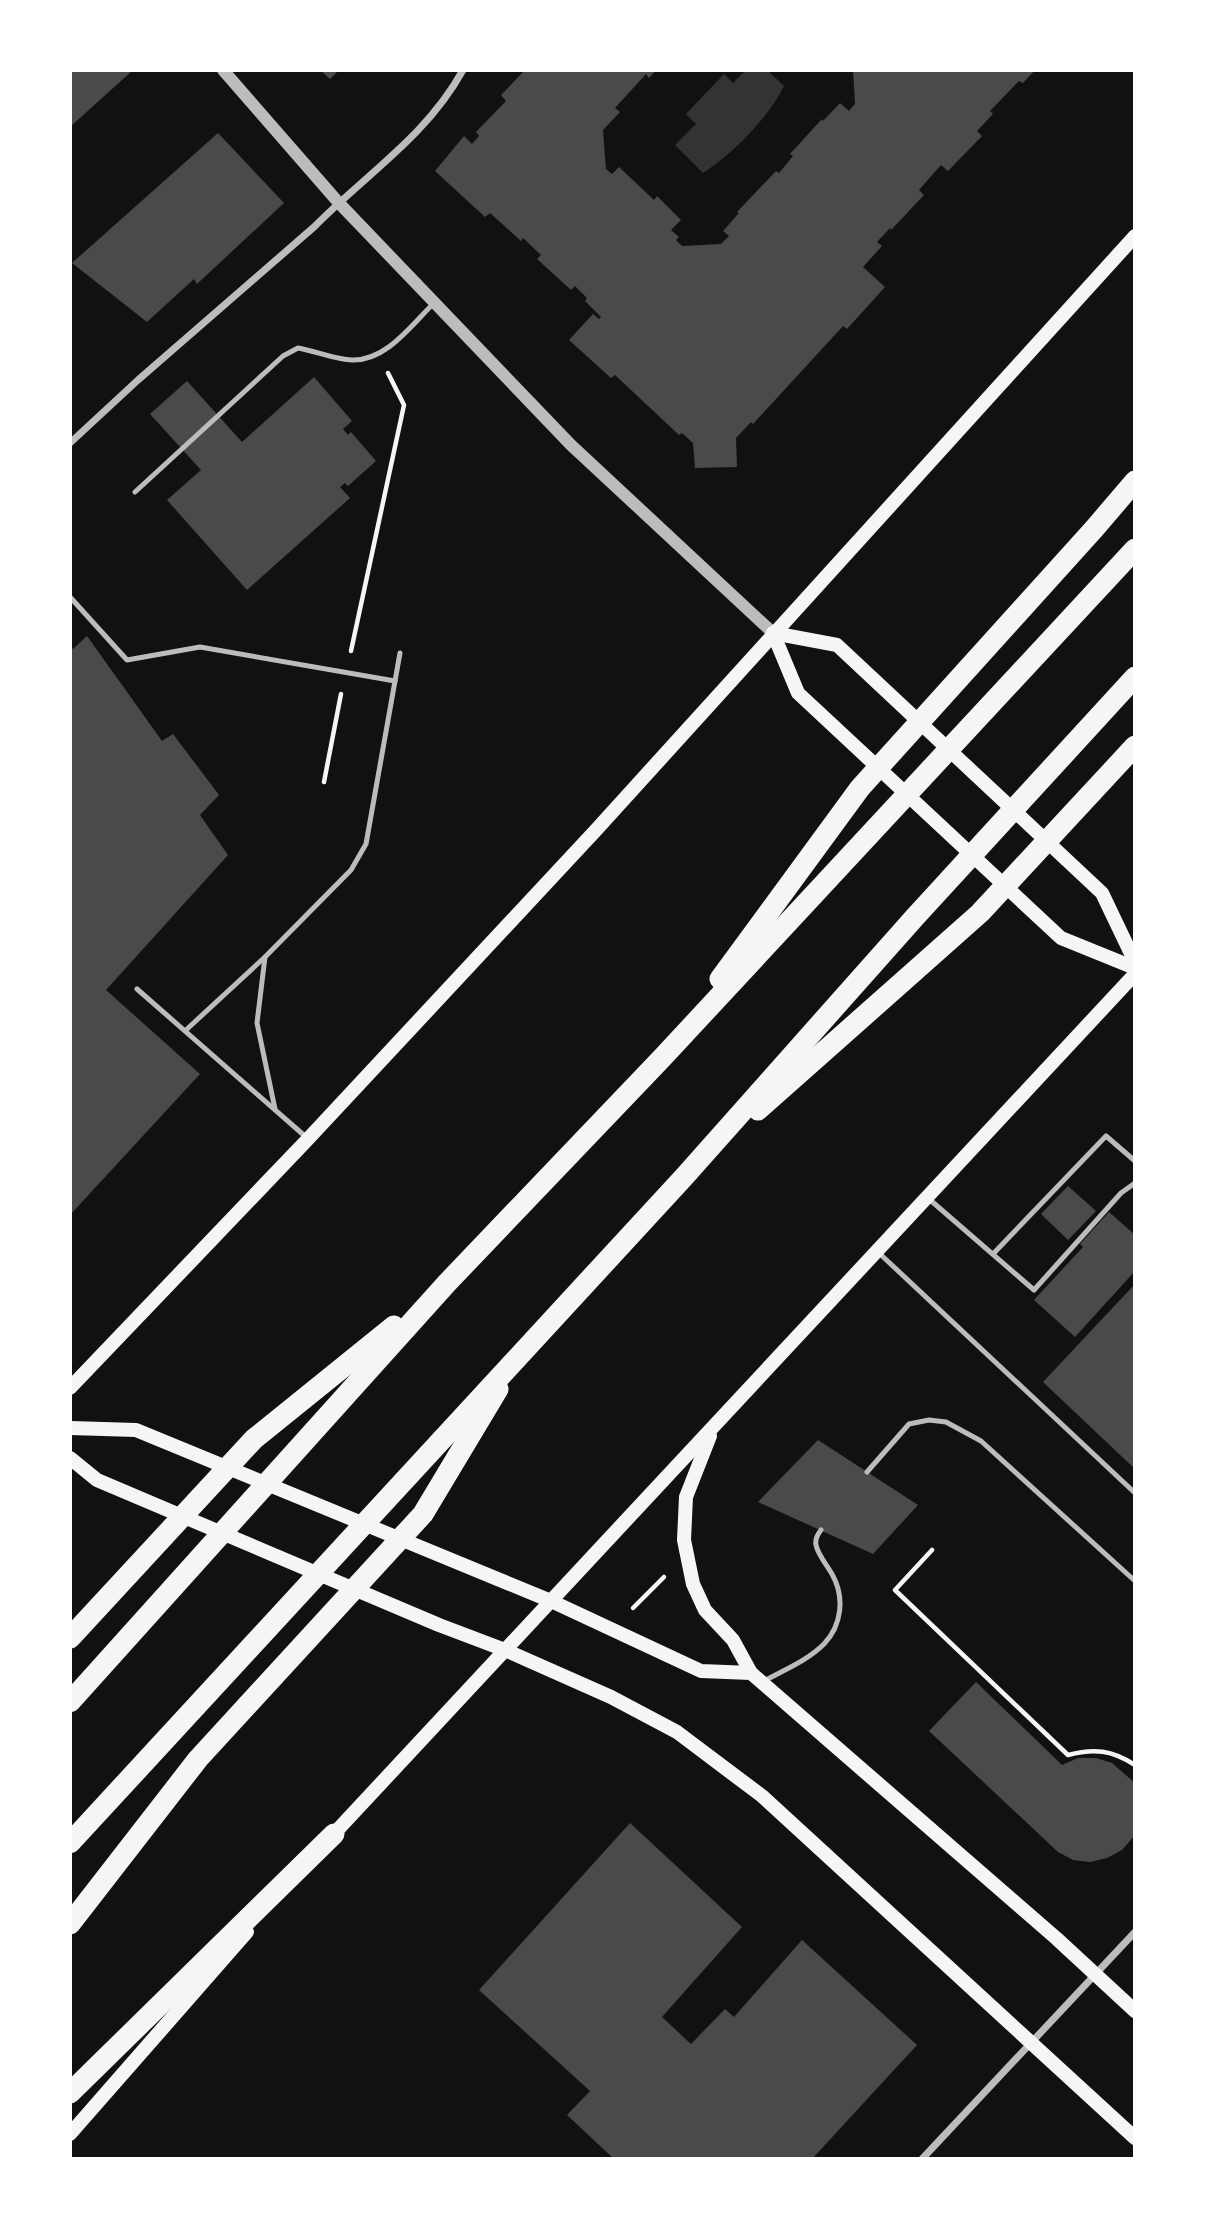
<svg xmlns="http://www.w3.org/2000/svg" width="1205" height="2229" font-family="'Nunito Sans',sans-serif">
  <rect width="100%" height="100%" fill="#111"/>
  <!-- water -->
  <path fill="#333" d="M 746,70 L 767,70 L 784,86 C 769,117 733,154 703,173 L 675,145 L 696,124 L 686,114 L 724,74 L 733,83 Z"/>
  <!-- building -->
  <g fill="#4a4a4a">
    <polygon points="70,70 133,70 70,127"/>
    <polygon points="320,70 339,70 330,79"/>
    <polygon points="525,70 656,70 649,78 646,74 615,108 620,112 603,130 606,169 612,174 619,167 654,200 657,196 681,220 671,230 679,237 676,240 682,246 721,244 729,236 723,231 739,213 737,212 776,171 779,173 793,156 790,154 822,119 823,121 840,103 849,111 855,104 853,70 1035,70 1023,83 1019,81 990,111 993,114 977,131 982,136 948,171 941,165 919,190 924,195 891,230 890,228 877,242 882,246 863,267 885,287 847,329 843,326 753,424 751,422 736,438 737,467 695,468 693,443 682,433 679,435 615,375 611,378 569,340 593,314 599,319 601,317 585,301 587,298 575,286 571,290 537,259 541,255 523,238 521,241 490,213 485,217 435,171 464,136 472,144 479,136 476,132 506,101 501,95"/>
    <polygon points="218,133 284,203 197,284 194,279 147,322 72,263"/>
    <polygon points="314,377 352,421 343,429 348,435 351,432 376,461 348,486 345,483 340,487 350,498 247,590 167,500 201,470 150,414 187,381 242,442"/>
    <polygon points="87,636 162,741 173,734 219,795 200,815 228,855 106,990 200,1074 70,1215 70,645 73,649"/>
    <polygon points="1068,1186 1096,1211 1068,1240 1041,1214"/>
    <polygon points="1109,1212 1135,1235 1135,1271 1075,1337 1034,1300 1083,1247 1080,1244"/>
    <polygon points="1135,1284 1135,1469 1043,1382"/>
    <polygon points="818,1440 918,1505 873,1554 758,1502"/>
    <polygon points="976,1682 1062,1765 1078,1758 1096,1758 1112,1763 1135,1783 1135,1835 1122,1850 1107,1858 1090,1862 1073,1860 1058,1852 929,1731"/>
    <polygon points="630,1823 742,1927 662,2017 691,2044 725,2009 734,2017 802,1940 917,2045 812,2159 614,2159 567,2115 590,2091 479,1990"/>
  </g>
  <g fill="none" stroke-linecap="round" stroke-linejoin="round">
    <!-- path -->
    <g stroke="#f5f5f5" stroke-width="4.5">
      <polyline points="351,651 404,405 388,373"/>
      <polyline points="324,782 341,694"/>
      <path d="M 932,1550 L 895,1590 L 1068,1755 C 1094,1748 1112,1750 1135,1765"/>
      <polyline points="633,1608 664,1577"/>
    </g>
    <!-- service -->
    <g stroke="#bcbcbc" stroke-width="5">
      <path d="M 135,492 L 283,356 L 298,348 C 315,351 337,360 352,360 C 387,361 412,324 435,302"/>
      <polyline points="70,597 127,660 200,647 395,681"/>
      <polyline points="137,989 306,1137"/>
      <polyline points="186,1030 265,957"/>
      <polyline points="275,1109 257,1023 265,957 351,870 366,844 400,653"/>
      <polyline points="929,1199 1034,1290 1121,1193 1135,1183"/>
      <polyline points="879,1253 1135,1493"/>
      <polyline points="993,1254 1106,1136 1135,1161"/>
      <polyline points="867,1472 909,1424 929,1420 946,1422 981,1441 1135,1581"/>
      <path d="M 764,1681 C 784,1670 807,1661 824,1644 C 842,1625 845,1597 832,1574 C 827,1565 818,1555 816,1545 C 815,1540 817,1535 821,1530"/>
    </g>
    <!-- minor -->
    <g stroke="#bcbcbc" stroke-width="7">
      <path d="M 70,443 L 138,380 L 314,227 C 366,174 426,137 463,70"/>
      <polyline points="922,2159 1135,1932"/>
    </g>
    <!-- tertiary -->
    <polyline stroke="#bcbcbc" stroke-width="12" points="223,70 338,202 571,445 773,633"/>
    <!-- secondary -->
    <g stroke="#f5f5f5" stroke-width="14">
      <polyline points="773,633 837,645 1102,893 1135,962"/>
      <polyline points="773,633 798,693 1061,938 1135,968"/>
      <polyline points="70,1388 308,1139 596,830 1135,236"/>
      <polyline points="70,1428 136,1430 551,1601 701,1671 751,1673 1056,1938 1135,2011"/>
      <polyline points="710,1436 686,1497 684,1540 693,1584 705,1610 733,1640 751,1673"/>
      <polyline points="70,1458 97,1480 439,1625 505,1650 611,1697 677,1732 762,1796 1135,2138"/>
      <polyline points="330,1838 1135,974"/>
      <polyline points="70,2134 247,1932"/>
    </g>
    <!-- motorway -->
    <g stroke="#f5f5f5" stroke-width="21">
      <polyline points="720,979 860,788 1094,529 1135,481"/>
      <polyline points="758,1110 980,913 1135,746"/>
      <polyline points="70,1638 254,1439 394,1326"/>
      <polyline points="70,1702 447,1283 662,1058 1135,549"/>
      <polyline points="70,1843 684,1177 915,917 1135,677"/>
      <polyline points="70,1924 198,1759 423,1514 498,1389"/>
      <polyline points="70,2093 334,1834"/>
    </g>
  </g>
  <!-- border -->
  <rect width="1205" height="2229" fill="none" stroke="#ffffff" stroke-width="144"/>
</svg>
